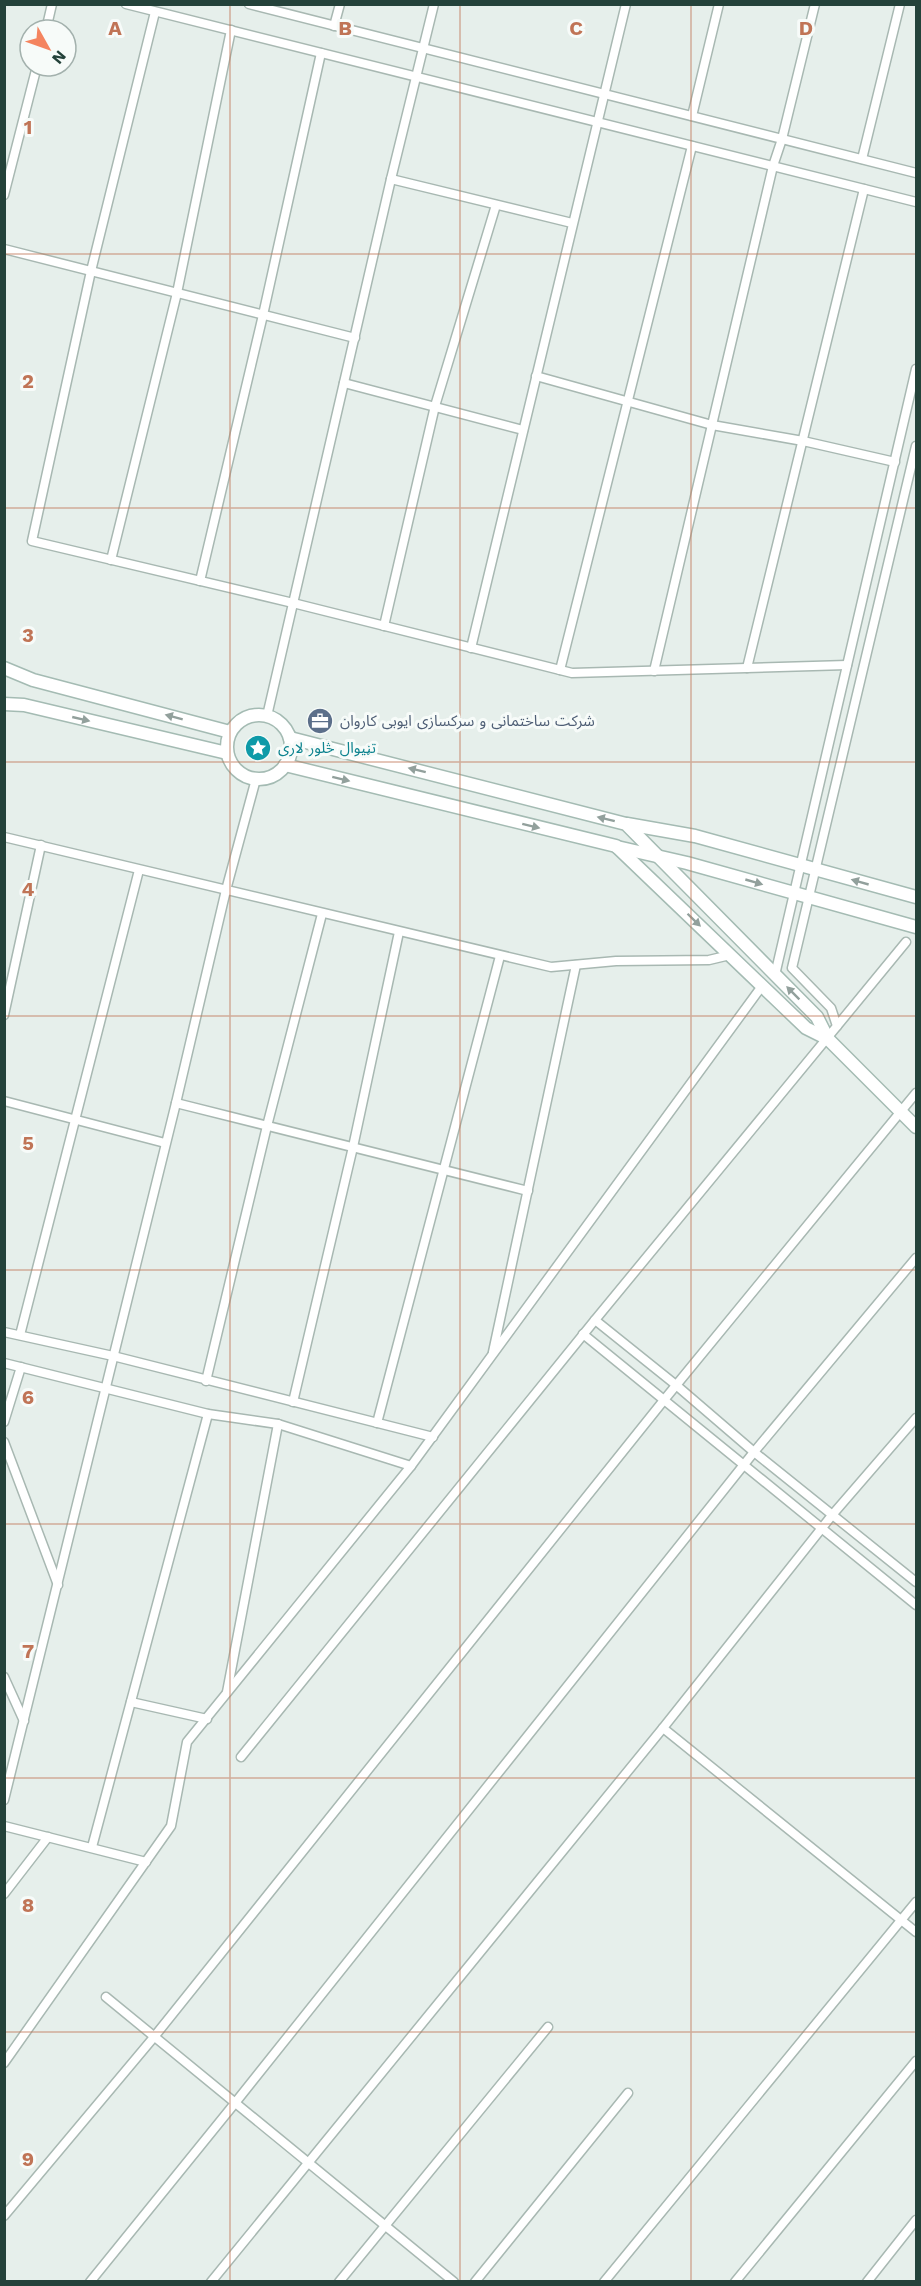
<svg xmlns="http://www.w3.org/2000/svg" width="921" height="2286" font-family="'Work Sans','Noto Sans Arabic',sans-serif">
  <rect width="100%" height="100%" fill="#e6efeb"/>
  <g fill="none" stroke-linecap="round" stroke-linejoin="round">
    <!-- street casing -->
    <g stroke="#a8b8b2" stroke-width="11">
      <g id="street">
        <polyline points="126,4 916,202"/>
        <polyline points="249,4 916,173"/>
        <polyline points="155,12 91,271 32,541 293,603 572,673 847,665"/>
        <polyline points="334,26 340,4"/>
        <polyline points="46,30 52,4"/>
        <polyline points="692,116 719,4"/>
        <polyline points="862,159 900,4"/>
        <polyline points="391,179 572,223"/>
        <polyline points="4,195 37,66"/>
        <polyline points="4,249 355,338"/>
        <polyline points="536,376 712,425 803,441 895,462"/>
        <polyline points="344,383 523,430"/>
        <polyline points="111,560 177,293 231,30"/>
        <polyline points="200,581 263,315 321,53"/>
        <polyline points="384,626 435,406 496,205"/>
        <polyline points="471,648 626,4"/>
        <polyline points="747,668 864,189"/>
        <polyline points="560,670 692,146"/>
        <polyline points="654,671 773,166 782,139 815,4"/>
        <polyline points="267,716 391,179 434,4"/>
        <polyline points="4,837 551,967 616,961 709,960 730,955"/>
        <polyline points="775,975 916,369"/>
        <polyline points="4,1015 41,845"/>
        <polyline points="837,1026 906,942"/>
        <polyline points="4,1101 165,1143"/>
        <polyline points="176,1103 528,1191"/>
        <polyline points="595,1320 676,1385 754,1452 916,1582"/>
        <polyline points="4,1332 113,1356 433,1437"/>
        <polyline points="583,1334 916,1605"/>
        <polyline points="20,1335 139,870"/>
        <polyline points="493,1352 576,965"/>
        <polyline points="4,1363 208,1414 278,1424 411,1466"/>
        <polyline points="206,1381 267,1126 322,914"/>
        <polyline points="293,1402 353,1147 399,932"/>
        <polyline points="4,1422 21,1367"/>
        <polyline points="377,1423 500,956"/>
        <polyline points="4,1442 58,1585"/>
        <polyline points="4,1677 24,1721"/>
        <polyline points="227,1692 278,1424"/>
        <polyline points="131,1702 207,1719"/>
        <polyline points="663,1728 916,1932"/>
        <polyline points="241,1757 595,1320 837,1026 831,1008 792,968 916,446"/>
        <polyline points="4,1800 176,1103 226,890 256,779"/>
        <polyline points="4,1826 146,1862"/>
        <polyline points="92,1847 208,1414"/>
        <polyline points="4,1894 48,1837"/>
        <polyline points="106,1997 454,2282"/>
        <polyline points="4,2063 171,1826 187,1742 411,1466 762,986"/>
        <polyline points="4,2216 154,2037 664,1400 916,1093"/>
        <polyline points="90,2282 235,2103 754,1452 916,1258"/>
        <polyline points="211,2282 663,1728 833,1514 916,1418"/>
        <polyline points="339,2282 548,2027"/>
        <polyline points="475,2282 628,2093"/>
        <polyline points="604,2282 916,1902"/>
        <polyline points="735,2282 916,2061"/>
        <polyline points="867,2282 916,2220"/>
      </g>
    </g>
    <!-- secondary casing -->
    <g stroke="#a4bbb3" stroke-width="15">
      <g id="secondary">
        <polyline points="4,668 33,680 230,732"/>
        <polyline points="4,704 24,705 227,753"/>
        <circle cx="259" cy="747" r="32"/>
        <polyline points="290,738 626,824 817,1017 828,1039"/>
        <polyline points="285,765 616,846 806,1028 828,1039 916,1127"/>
        <polyline points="627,824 695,836 916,897"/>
        <polyline points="617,847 687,863 916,927"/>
      </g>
    </g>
    <!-- street -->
    <use href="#street" stroke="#fff" stroke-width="8"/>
    <!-- secondary -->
    <use href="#secondary" stroke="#fff" stroke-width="12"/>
  </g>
  <!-- one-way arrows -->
  <defs><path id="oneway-solid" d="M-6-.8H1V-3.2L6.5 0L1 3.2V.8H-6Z" transform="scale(1.5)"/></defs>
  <g fill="#92a09c">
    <use href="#oneway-solid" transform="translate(174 717) rotate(-165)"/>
    <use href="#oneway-solid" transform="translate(81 719) rotate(13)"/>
    <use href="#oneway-solid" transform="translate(417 770) rotate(-166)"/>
    <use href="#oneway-solid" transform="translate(341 779) rotate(14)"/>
    <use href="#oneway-solid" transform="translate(606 819) rotate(-166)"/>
    <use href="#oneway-solid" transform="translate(531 826) rotate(14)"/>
    <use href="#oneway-solid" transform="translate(754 882) rotate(16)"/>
    <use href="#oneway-solid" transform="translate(860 882) rotate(-164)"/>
    <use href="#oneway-solid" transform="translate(694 920) rotate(44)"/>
    <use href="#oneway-solid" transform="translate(793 993) rotate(-135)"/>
  </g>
  <!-- grid -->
  <path fill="none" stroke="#c07456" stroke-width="1.5" stroke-opacity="0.55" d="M 230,4 L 230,2282M 460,4 L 460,2282M 691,4 L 691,2282M 4,254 L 916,254M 4,508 L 916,508M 4,762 L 916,762M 4,1016 L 916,1016M 4,1270 L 916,1270M 4,1524 L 916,1524M 4,1778 L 916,1778M 4,2032 L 916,2032"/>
  <!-- icons -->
  <defs>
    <g id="office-disc" transform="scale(1.35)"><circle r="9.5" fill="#5c6f8a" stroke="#f7fbf9"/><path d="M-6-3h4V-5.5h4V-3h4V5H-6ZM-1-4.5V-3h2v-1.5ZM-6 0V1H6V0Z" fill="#fff"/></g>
    <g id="sight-disc" transform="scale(1.35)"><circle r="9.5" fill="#0f9aa8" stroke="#f7fbf9"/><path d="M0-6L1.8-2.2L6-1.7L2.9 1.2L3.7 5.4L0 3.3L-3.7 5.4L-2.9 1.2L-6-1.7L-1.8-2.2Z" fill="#fff"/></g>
  </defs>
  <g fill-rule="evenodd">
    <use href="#office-disc" x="320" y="721"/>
    <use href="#sight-disc" x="258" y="748"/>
  </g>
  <g text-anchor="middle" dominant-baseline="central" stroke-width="6" stroke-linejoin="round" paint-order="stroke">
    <!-- service labels -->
    <g font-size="15" fill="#4e5e75" stroke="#f7fbf9" text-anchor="start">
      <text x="340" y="721">شرکت ساختمانی و سرکسازی ایوبی کاروان</text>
    </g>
    <!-- culture labels -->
    <g font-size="15" fill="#0d838f" stroke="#f7fbf9" text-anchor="start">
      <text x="278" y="748">تڼیوال څلور لاری</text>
    </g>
  </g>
  <g font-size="20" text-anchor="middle" font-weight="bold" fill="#c07456" stroke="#f7fbf9" stroke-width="6" stroke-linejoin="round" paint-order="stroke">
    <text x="115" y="35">A</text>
    <text x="345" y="35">B</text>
    <text x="576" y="35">C</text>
    <text x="806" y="35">D</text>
    <text x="28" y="134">1</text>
    <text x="28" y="388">2</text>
    <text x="28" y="642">3</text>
    <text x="28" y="896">4</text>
    <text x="28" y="1150">5</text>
    <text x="28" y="1404">6</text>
    <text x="28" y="1658">7</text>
    <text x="28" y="1912">8</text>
    <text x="28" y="2166">9</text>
  </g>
  <!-- border -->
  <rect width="921" height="2286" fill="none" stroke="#24423a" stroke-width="12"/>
  <!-- north arrow -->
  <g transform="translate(48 48) rotate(130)"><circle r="28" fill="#f7fbf9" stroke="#a3b1ad" stroke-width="1.5"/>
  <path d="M0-4.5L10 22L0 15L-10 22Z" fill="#f4845f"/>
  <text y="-9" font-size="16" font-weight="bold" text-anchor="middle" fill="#24423a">N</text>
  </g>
</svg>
